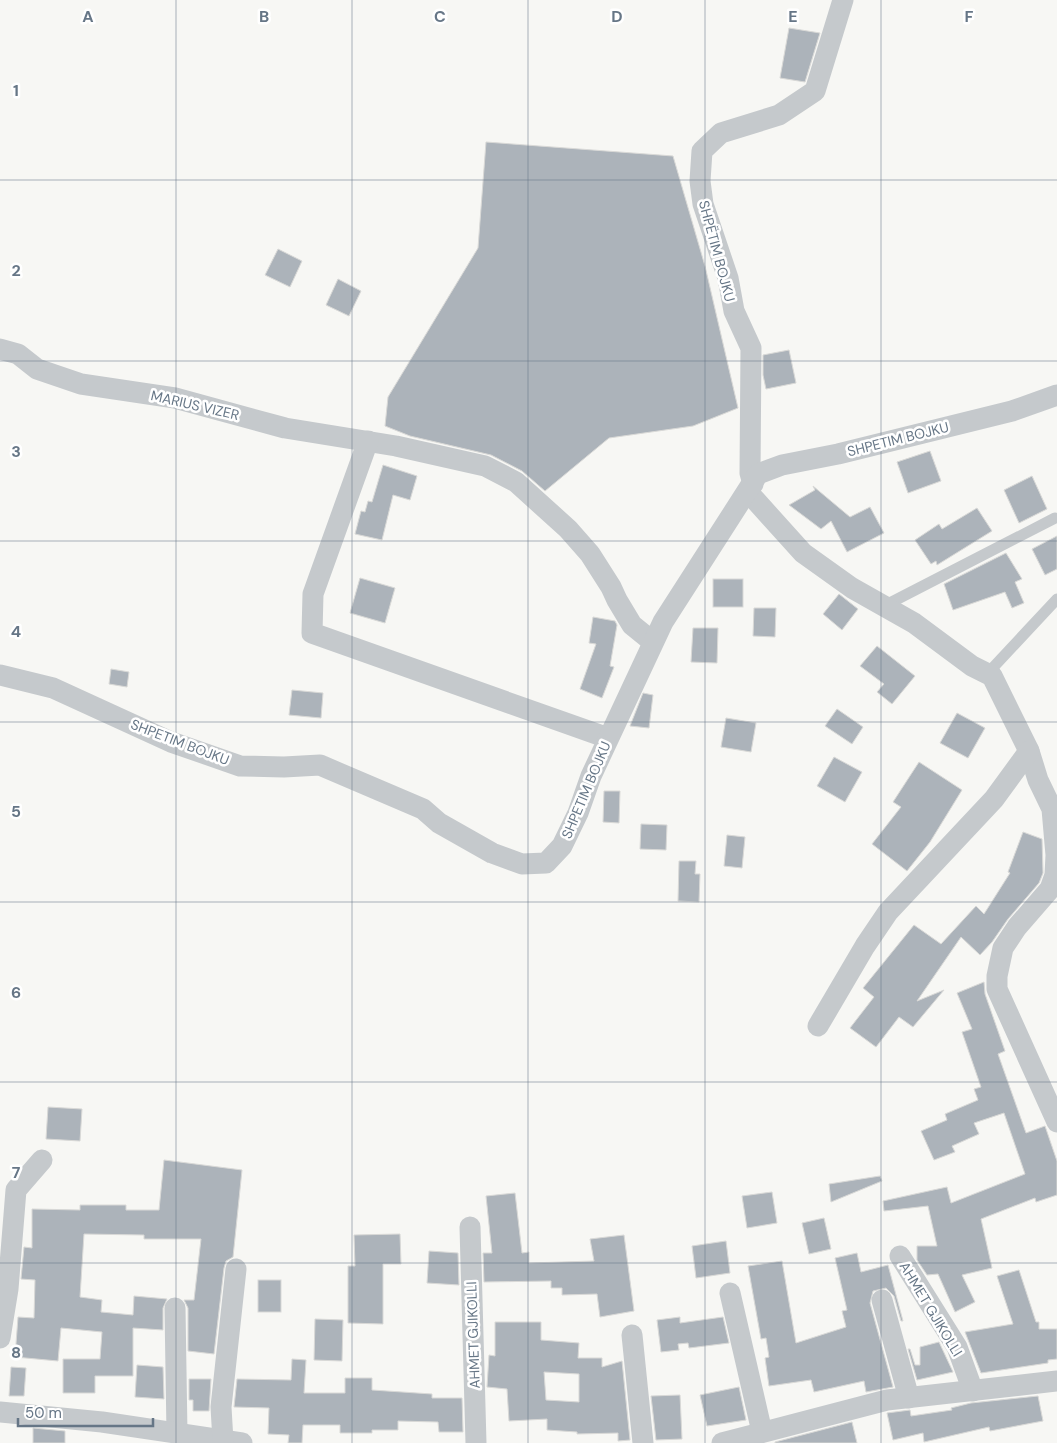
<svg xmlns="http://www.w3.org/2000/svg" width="1057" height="1443" font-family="'DM Sans',sans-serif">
  <rect width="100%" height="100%" fill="#f7f7f4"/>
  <!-- building -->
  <g fill="#acb3ba" stroke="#d9d9d7" fill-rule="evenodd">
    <polygon points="789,28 820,33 805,82 780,78"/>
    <polygon points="486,142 673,156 705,266 738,408 693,426 609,438 545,491 522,471 491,455 410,436 385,426 388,397 478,248"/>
    <polygon points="278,249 302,261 290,287 265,275"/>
    <polygon points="338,279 361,291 349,316 326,305"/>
    <polygon points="789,350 796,383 766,389 763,375 763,355"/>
    <polygon points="930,451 941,481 908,493 897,462"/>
    <polygon points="383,465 417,476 410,500 393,495 382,540 355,534 361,511 365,512 368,501 372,502"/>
    <polygon points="1032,476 1047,509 1019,523 1004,490"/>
    <polygon points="813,486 850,517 870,507 884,533 847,552 831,521 821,529 789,505 815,490"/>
    <polygon points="977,508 992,531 937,565 936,561 931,564 915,540 939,524 942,529"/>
    <polygon points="1057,536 1057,569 1045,575 1032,549"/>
    <polygon points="1006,553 1022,579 1015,582 1024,603 1012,608 1005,592 953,610 944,584"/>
    <polygon points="360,578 395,588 385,623 350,613"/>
    <rect x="713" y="579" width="30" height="28"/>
    <polygon points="839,594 858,609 842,630 823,614"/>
    <polygon points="754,608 776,608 775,637 753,636"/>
    <polygon points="593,617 615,621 617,625 610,666 614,667 602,698 580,689 596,644 589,643"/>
    <polygon points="693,628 718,628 717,663 691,662"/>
    <polygon points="877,646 915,676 892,704 877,692 884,684 860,666"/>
    <polygon points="111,669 129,672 127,687 109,684"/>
    <polygon points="292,690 323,693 321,718 289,715"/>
    <polygon points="643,693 653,695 649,728 630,726"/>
    <polygon points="837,709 863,727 852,744 825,726"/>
    <polygon points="957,713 985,728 968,758 940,743"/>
    <polygon points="726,718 756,723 751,752 721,747"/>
    <polygon points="834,757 862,772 845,802 817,786"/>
    <polygon points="919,762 962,790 930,842 907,871 872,844 901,807 893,802"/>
    <polygon points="604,791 620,791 619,823 603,822"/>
    <polygon points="641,824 667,825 666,850 640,849"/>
    <polygon points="1023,832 1042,839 1043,873 1039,883 1008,919 992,942 980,955 961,937 917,1001 944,990 913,1027 899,1017 876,1047 850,1028 874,997 863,988 914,925 941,944 976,906 984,914 1010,873 1008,872"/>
    <polygon points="727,835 745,837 742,868 724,866"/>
    <polygon points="679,861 696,861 695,874 700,874 699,902 678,901"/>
    <polygon points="984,982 985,994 1005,1051 998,1054 1026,1133 1045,1126 1057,1161 1057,1195 1036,1202 1035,1198 981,1219 992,1268 962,1275 975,1302 955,1312 938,1274 927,1275 917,1260 917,1246 937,1246 928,1206 884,1211 883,1201 947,1187 951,1203 1025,1174 1004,1113 974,1123 979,1134 952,1146 955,1152 934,1160 921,1131 947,1120 945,1114 978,1100 974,1089 981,1087 962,1032 972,1029 957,993"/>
    <polygon points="48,1107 82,1109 80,1141 46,1139"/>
    <polygon points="164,1160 242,1170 233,1257 226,1261 224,1268 214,1354 188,1351 188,1308 184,1300 194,1300 201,1239 144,1239 144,1235 84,1234 80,1297 102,1300 101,1312 133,1315 134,1296 167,1299 163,1308 163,1330 133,1328 133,1376 95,1376 95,1393 63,1393 63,1359 100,1359 102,1332 61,1328 58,1361 15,1357 18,1317 34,1318 35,1280 21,1279 24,1247 32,1248 32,1209 80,1210 80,1205 126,1205 126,1210 159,1210"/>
    <polygon points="880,1176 882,1181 831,1202 829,1184"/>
    <polygon points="772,1192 777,1223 747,1228 742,1196"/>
    <polygon points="515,1193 522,1253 529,1252 529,1263 594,1261 590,1239 624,1235 634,1311 600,1317 597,1294 562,1295 562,1288 551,1288 551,1281 484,1282 483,1253 492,1253 486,1196"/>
    <polygon points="824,1218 831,1249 809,1254 802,1223"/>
    <polygon points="400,1234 401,1264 383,1264 383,1324 348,1323 348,1266 355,1266 354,1235"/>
    <polygon points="726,1241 730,1273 696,1278 692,1246"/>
    <polygon points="429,1251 458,1253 459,1285 427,1283"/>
    <polygon points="857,1253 861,1272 888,1265 903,1321 901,1321 894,1296 886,1288 873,1291 870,1303 893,1387 866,1392 864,1381 814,1392 811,1380 769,1386 765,1358 769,1357 766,1338 761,1339 748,1266 782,1261 796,1343 846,1327 842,1311 847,1310 835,1258"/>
    <polygon points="1019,1270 1036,1322 1039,1322 1039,1329 1057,1329 1057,1359 1048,1360 1048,1363 981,1373 965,1332 1013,1324 997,1276"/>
    <rect x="258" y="1280" width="23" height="32"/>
    <polygon points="680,1317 680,1323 723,1317 729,1343 689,1348 688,1343 678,1344 679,1350 661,1352 657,1320"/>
    <polygon points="315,1319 343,1320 342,1361 314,1360"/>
    <path d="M 495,1322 L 541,1322 L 541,1340 L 579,1343 L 578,1358 L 602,1358 L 602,1367 L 622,1361 L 630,1440 L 618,1441 L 618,1433 L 577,1434 L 577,1432 L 547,1430 L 547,1419 L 509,1421 L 507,1389 L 487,1387 L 489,1355 L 495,1356 ZM 544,1372 L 579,1374 L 579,1402 L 546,1400 Z"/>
    <polygon points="939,1342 953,1372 917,1380 908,1349 910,1349 915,1365 920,1365 920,1347"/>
    <polygon points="292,1359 306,1360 304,1393 345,1393 345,1378 372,1378 372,1390 432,1394 432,1398 462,1398 463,1432 439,1432 438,1422 398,1421 398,1430 372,1430 372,1433 340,1433 340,1425 303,1425 302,1443 288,1443 289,1435 268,1434 269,1408 234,1407 237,1379 291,1380"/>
    <polygon points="137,1365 163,1367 164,1399 135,1397"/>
    <polygon points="11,1367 26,1368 24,1396 9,1396"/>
    <polygon points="189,1379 211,1379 209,1411 193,1411 193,1400 189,1400"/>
    <polygon points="739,1387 746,1420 707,1426 700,1395"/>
    <polygon points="680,1395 682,1439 656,1440 651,1396"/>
    <polygon points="1038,1396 1043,1421 990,1431 989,1427 924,1442 923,1433 893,1440 887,1413 910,1410 911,1416 952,1410 951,1408 971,1403"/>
    <polygon points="852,1422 857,1443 775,1443 775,1442"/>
    <polygon points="33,1428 65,1431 65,1443 33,1443"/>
  </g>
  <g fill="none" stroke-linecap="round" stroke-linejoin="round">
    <!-- service -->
    <g stroke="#c5c9cc" stroke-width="11">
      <polyline points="884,606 1055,518"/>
      <polyline points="987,674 1057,599"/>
    </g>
    <!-- minor -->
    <g stroke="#c5c9cc" stroke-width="21">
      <polyline points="0,349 18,354 37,369 81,384 175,398 285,428 396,446 485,466 516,482 568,529 590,554 611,587 617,600 632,625 653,642"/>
      <polyline points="368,441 313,594 312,633 608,738"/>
      <polyline points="753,484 750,473 751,348 734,311 728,278 703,204 700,181 702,151 721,133 779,115 815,91 843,0"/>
      <polyline points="748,492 803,553 852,588 914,623 972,666 992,676 1029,751 1038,780 1052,809 1056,855 1055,875 1050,889 1017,927 1003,948 997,976 997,989 1057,1122"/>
      <polyline points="0,675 53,688 171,742 240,766 284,767 320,765 423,809 439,823 492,853 522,864 546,863 562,846 578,813 591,776 663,622 758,474 782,465 838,454 1012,411 1057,395"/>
      <polyline points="818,1026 865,946 888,912 994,799 1029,751"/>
      <polyline points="470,1227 476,1443"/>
      <polyline points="900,1256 957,1347 973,1391"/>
      <polyline points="730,1293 762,1432"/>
      <polyline points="882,1300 909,1398"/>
      <polyline points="175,1308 177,1434"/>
      <polyline points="632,1335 643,1443"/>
      <polyline points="0,1338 8,1289 16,1190 42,1160"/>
      <polyline points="0,1412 102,1422 242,1443"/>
      <polyline points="223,1441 221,1407 236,1269"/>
      <polyline points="722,1443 887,1400 1057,1381"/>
    </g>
  </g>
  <!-- grid -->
  <path fill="none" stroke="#667686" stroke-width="1" stroke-opacity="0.55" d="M 176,0 L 176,1443M 352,0 L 352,1443M 528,0 L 528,1443M 705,0 L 705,1443M 881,0 L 881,1443M 0,180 L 1057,180M 0,361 L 1057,361M 0,541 L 1057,541M 0,722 L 1057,722M 0,902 L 1057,902M 0,1082 L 1057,1082M 0,1263 L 1057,1263"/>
  <g text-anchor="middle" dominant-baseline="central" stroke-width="5" stroke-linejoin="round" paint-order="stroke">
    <!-- street labels -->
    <g font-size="14" fill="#667686" stroke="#fff">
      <text transform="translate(717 251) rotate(75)">SHPËTIM BOJKU</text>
      <text transform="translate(195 405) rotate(13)">MARIUS VIZER</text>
      <text transform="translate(898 439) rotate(-14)">SHPETIM BOJKU</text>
      <text transform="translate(180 742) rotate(21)">SHPETIM BOJKU</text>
      <text transform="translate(586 790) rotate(-67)">SHPETIM BOJKU</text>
      <text transform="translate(931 1309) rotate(59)">AHMET GJIKOLLI</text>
      <text transform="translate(473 1335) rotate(-92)">AHMET GJIKOLLI</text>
    </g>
  </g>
  <g font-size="16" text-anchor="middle" font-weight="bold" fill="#667686" stroke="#fff" stroke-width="5" stroke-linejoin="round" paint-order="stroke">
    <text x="88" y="22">A</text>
    <text x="264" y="22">B</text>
    <text x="440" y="22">C</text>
    <text x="617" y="22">D</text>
    <text x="793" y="22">E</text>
    <text x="969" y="22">F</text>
    <text x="16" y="96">1</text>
    <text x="16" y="276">2</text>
    <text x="16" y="457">3</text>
    <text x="16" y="637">4</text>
    <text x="16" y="817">5</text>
    <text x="16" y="998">6</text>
    <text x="16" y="1178">7</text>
    <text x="16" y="1358">8</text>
  </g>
  <!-- scale -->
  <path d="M18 1418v8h135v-8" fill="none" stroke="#667686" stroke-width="2.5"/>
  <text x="25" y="1418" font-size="15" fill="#667686" stroke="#ffffff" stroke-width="4" paint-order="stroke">50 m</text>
</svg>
